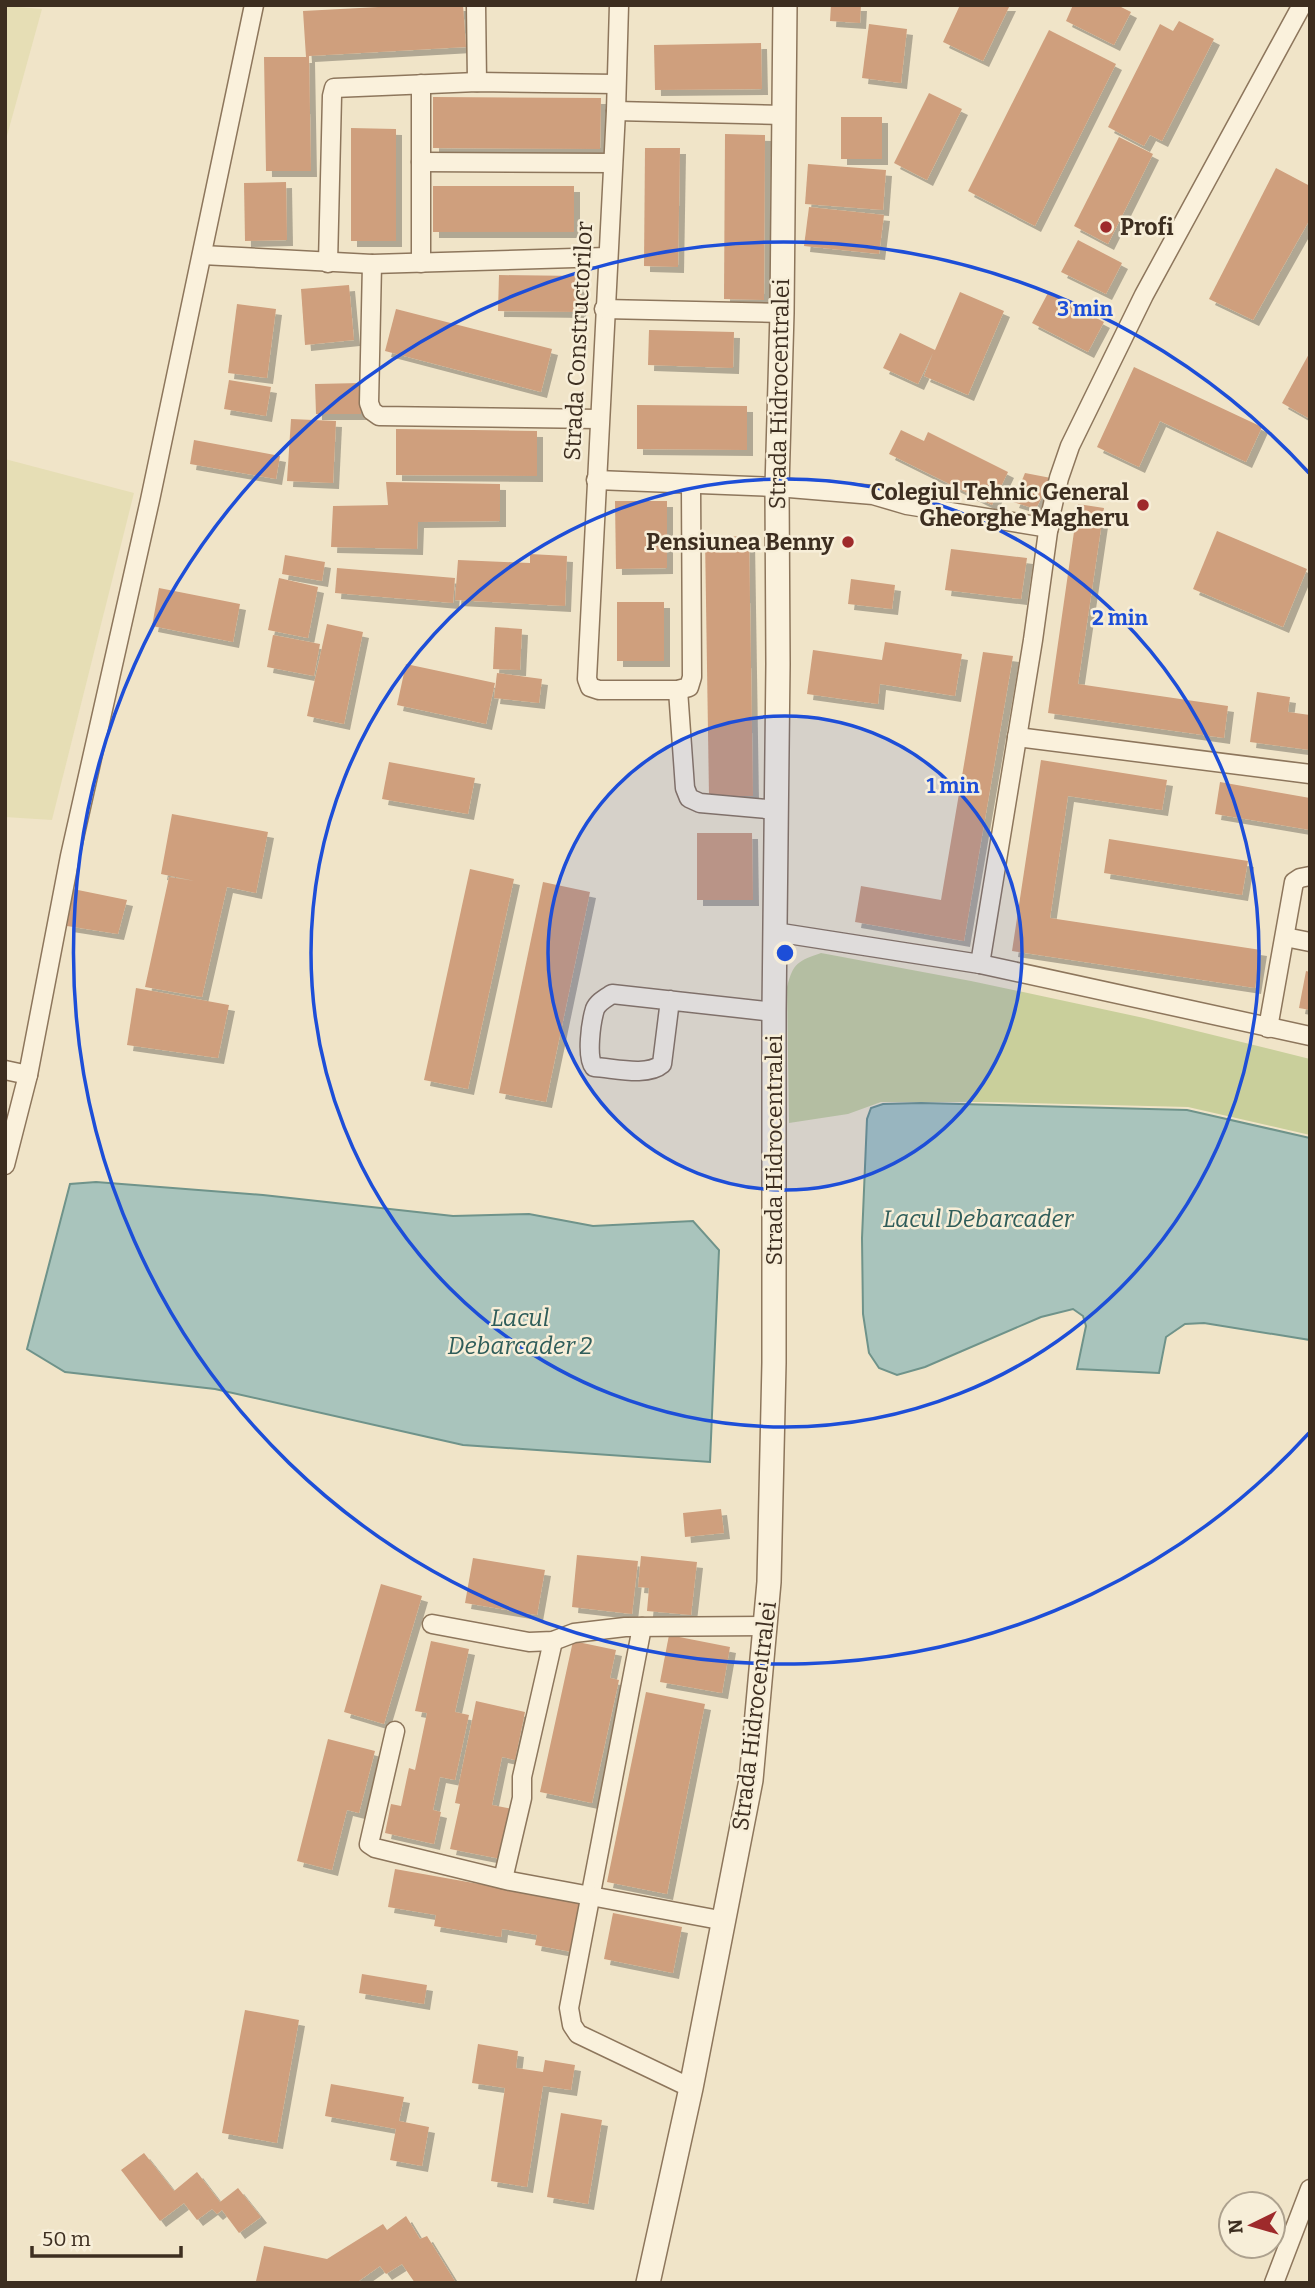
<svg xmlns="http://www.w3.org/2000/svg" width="1315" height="2288" font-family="Bitter,serif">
  <defs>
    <filter id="shadow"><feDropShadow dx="6" dy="6" stdDeviation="0" flood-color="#0004"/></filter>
  </defs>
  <rect width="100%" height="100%" fill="#f0e4c8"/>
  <!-- farmland -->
  <g fill="#e6deb5">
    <polygon points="5,6 42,9 5,143"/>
    <polygon points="5,459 134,493 52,820 5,817"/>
  </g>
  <!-- green -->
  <path fill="#c9cf9b" d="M 821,953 L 971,981 L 1144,1018 L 1310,1059 L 1310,1135 L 1188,1107 L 987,1102 L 881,1102 L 848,1114 L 789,1123 L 787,987 C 793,963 798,961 821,953 Z"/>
  <!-- water -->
  <g fill="#a9c4bc" stroke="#6f938a" stroke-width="2">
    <polygon points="921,1103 1187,1110 1310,1138 1310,1340 1204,1323 1185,1324 1166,1337 1159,1373 1077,1369 1086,1326 1083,1316 1073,1309 1041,1317 925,1367 897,1375 879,1368 869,1353 863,1314 862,1238 867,1119 871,1108 883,1104"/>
    <polygon points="96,1182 263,1195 453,1216 529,1214 593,1226 693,1221 719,1250 710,1462 463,1445 215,1389 65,1372 27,1349 70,1184"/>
  </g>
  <!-- building -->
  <g fill="#cf9f7d" filter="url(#shadow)">
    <polygon points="416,5 463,5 466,47 309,56 311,171 266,171 264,57 306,57 303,11"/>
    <polygon points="831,5 861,5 860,23 830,21"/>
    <polygon points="960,5 1010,5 983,61 943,42"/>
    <polygon points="1073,5 1117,5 1131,12 1114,45 1066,21"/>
    <polygon points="1179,21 1214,39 1162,141 1150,135 1144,146 1108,127 1160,24 1173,31"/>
    <polygon points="869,24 907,29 901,83 862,78"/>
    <polygon points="1049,30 1116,64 1035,226 968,191"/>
    <polygon points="761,43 762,89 655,90 654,45"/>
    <polygon points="929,93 962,109 927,180 894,163"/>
    <polygon points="433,97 601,98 600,149 433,148"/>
    <rect x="841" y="117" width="41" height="42"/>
    <polygon points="351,128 396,129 396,241 351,241"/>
    <polygon points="725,134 765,135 764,300 724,299"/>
    <polygon points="1119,137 1153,154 1108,244 1074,226"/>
    <polygon points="645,148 680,148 678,267 644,266"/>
    <polygon points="808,164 886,170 883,210 805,204"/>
    <polygon points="1276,168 1310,186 1310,219 1253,320 1209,299"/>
    <polygon points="286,182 287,240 245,241 244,183"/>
    <rect x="433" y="186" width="141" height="46"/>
    <polygon points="809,207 884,215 879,254 804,246"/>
    <polygon points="1078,240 1122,263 1106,294 1061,272"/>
    <polygon points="499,275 581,276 580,312 498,311"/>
    <polygon points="349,285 354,340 305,345 301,289"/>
    <polygon points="960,292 1004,311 968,395 924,376 933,353 918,384 883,368 900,333 935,350"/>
    <polygon points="1048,293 1104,322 1088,352 1032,323"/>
    <polygon points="237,304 276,309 267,378 228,373"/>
    <polygon points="396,309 552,349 541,392 385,351"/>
    <polygon points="649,330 734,332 733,368 648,365"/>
    <polygon points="1310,352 1310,419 1282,403"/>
    <polygon points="1134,367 1262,427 1246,462 1160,421 1139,467 1097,447"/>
    <polygon points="229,380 271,387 266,416 224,409"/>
    <polygon points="361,383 361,414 316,414 315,384"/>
    <polygon points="637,405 747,406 747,450 637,449"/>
    <polygon points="291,419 336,421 333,483 287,481"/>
    <polygon points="396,429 537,431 537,476 396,475"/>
    <polygon points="901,430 924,441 928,432 1008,472 992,505 889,454"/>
    <polygon points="194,440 280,456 276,479 190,464"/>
    <polygon points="1025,473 1051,478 1036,509 1013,502"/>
    <polygon points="386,482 500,484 500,521 418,522 417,549 331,547 333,506 388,505"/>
    <polygon points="615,501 667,501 667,568 616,569"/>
    <polygon points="1078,504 1104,508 1078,684 1228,706 1224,738 1048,713"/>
    <polygon points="1217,531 1307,569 1283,627 1193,589"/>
    <polygon points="749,536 753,796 709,796 705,537"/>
    <polygon points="951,549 1027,558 1021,599 945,590"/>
    <polygon points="530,554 567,556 565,606 455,600 458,560 530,563"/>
    <polygon points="285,555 325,562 322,581 282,574"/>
    <polygon points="337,568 455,578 453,603 335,593"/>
    <polygon points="279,578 318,587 308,638 268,630"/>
    <polygon points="851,579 895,585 892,609 848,604"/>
    <polygon points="159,588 240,604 233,642 152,626"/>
    <rect x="617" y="602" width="47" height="59"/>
    <polygon points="327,624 363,632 344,724 307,716"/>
    <polygon points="495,627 522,629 520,670 493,669"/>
    <polygon points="273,635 320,644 314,676 267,667"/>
    <polygon points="885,642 962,654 955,696 880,684 878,704 807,694 813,650 882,660"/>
    <polygon points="983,652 1013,656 964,941 855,922 861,886 941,900"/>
    <polygon points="406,664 495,683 486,724 397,705"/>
    <polygon points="497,673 542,679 539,703 494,698"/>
    <polygon points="1257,692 1290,697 1288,712 1310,715 1310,750 1250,742"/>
    <polygon points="1041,760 1167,780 1162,810 1068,796 1050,918 1261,950 1255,988 1012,951"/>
    <polygon points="389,762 475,778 468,814 382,799"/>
    <polygon points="1220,782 1310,798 1310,830 1215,814"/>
    <polygon points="172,814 268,832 256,893 227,887 202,997 145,987 169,877 195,881 161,874"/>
    <polygon points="697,833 752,833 753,900 697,900"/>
    <polygon points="1109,839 1248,861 1242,895 1104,873"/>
    <polygon points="470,869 514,879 468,1089 424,1080"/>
    <polygon points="543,882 590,892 546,1102 499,1093"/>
    <polygon points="73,889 127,900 118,934 67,926"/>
    <polygon points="1306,971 1310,972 1310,1010 1299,1008"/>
    <polygon points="136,988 229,1005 218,1058 127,1045"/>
    <polygon points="721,1509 724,1533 685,1537 683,1513"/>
    <polygon points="577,1555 638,1561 632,1614 572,1607"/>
    <polygon points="641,1556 697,1562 691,1615 647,1611 649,1588 638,1587"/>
    <polygon points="473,1558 545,1570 537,1615 465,1603"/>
    <polygon points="381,1584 422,1596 384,1724 344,1712"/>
    <polygon points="669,1635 730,1647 722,1693 660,1682"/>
    <polygon points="431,1641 469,1649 455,1712 469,1715 455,1780 440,1777 433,1810 441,1812 434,1844 385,1833 391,1804 401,1806 409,1768 415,1770 427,1713 415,1711"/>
    <polygon points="573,1641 616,1650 610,1678 619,1680 592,1803 540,1792"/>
    <polygon points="646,1692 705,1704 667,1894 607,1882"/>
    <polygon points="476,1701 525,1712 515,1760 502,1757 492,1805 512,1809 501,1859 450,1849 460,1804 455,1803"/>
    <polygon points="328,1739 375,1751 359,1813 347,1810 332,1870 297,1861"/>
    <polygon points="395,1869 580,1902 572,1952 535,1945 537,1935 502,1929 501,1937 434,1926 436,1915 388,1907"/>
    <polygon points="613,1913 682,1927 673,1973 604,1959"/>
    <polygon points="362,1974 427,1985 424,2004 359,1993"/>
    <polygon points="245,2010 299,2020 277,2143 222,2133"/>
    <polygon points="478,2044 518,2051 516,2068 543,2072 545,2060 575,2065 571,2090 543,2086 527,2187 491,2181 505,2088 472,2083"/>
    <polygon points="331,2084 404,2097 399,2121 429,2127 422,2166 390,2160 396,2129 325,2116"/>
    <polygon points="561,2113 602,2120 588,2204 547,2197"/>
    <polygon points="144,2153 174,2191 197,2172 220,2202 238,2188 261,2217 239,2233 222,2210 217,2214 212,2209 197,2220 184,2203 160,2221 121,2170"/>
    <polygon points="406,2216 420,2239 427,2236 456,2283 415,2283 402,2264 386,2274 380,2266 356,2283 256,2281 264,2246 327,2259 383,2224 387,2230"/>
  </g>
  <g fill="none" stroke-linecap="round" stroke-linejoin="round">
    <!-- minor casing -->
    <g stroke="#8d765c" stroke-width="21">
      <g id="minor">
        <polyline points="476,5 477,82"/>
        <polyline points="619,5 616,111 587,679 590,687 599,690 678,690 689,687 692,677 691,484"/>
        <polyline points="616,111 784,115"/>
        <polyline points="421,162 612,163"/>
        <polyline points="202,255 372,264 607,257"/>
        <polyline points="328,263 332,96 334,88 477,82 616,84"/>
        <polyline points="421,263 421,84"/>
        <polyline points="372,264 369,403 372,411 379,416 599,419"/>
        <polyline points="604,309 782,313"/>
        <polyline points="596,480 777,487 873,495 907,505 1049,528"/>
        <polyline points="678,690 685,788 689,798 700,803 777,810"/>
        <polyline points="1017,737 1310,774"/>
        <polyline points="775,932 980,964 1310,1036"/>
        <polyline points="1285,937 1310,942"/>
        <polyline points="980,964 1033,640 1050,517 1059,478 1070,446 1144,295 1302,5"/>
        <path d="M 670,1000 L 662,1064 C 647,1077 614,1068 594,1067 C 586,1057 591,1022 595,1009 C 598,1002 606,998 612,994 L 774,1012"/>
        <polyline points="1268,1028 1294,882 1300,878 1310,876"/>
        <polyline points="5,1070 28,1075"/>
        <polyline points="5,1165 28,1075 70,856 150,500 254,5"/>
        <polyline points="432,1624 529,1642 553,1641 574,1633 625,1627 765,1626"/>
        <polyline points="642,1627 569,2008 572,2025 578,2034 691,2088"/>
        <polyline points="395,1731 369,1844 375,1848 510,1881 725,1921"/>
        <polyline points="503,1879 522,1798 522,1777 553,1641"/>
        <polyline points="1274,2283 1310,2189"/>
      </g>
    </g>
    <!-- tertiary casing -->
    <g stroke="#8d765c" stroke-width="26">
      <polyline id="tertiary" points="648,2283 691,2088 751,1780 769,1582 774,1363 774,1012 778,664 777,487 782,313 785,5"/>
    </g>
    <!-- minor -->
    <use href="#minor" stroke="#faf1dc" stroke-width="18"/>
    <!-- tertiary -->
    <use href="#tertiary" stroke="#faf1dc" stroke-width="23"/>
  </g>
  <!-- distance rings -->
  <circle cx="785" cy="953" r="237" fill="#1d4ed8" fill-opacity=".12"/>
  <g fill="none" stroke="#1d4ed8" stroke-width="3.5">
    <circle cx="785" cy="953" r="237"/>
    <circle cx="785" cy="953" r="474"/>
    <path d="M1309 1433A711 711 0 1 1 1309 473"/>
  </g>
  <!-- markers -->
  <g fill="#9e2a2b" stroke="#f7eed8" stroke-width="2.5">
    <circle cx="1106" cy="227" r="7"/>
    <circle cx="1143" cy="505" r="7"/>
    <circle cx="848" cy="542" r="7"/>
  </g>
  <g text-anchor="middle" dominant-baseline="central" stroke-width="5" stroke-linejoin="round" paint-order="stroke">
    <!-- poi labels -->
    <g font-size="23" font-weight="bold" fill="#3d2e20" stroke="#f7eed8" text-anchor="end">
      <text x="1120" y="227" text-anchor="start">Profi</text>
      <text x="1129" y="492">Colegiul Tehnic General<tspan x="1129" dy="26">Gheorghe Magheru</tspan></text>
      <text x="834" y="542">Pensiunea Benny</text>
    </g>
    <!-- street labels -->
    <g font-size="23" fill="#3d2e20" stroke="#f7eed8">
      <text transform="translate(578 341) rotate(-87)">Strada Constructorilor</text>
      <text transform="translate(779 394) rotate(-89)">Strada Hidrocentralei</text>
      <text transform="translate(774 1150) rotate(-90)">Strada Hidrocentralei</text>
      <text transform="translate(754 1716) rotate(-83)">Strada Hidrocentralei</text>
    </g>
    <!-- water labels -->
    <g font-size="24" font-style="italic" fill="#2f5d5a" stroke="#f7eed8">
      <text x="978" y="1219">Lacul Debarcader</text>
      <text x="520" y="1318">Lacul<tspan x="520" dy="28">Debarcader 2</tspan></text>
    </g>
  </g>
  <circle cx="785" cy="953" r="10" fill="#1d4ed8" stroke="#f7eed8" stroke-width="3.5"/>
  <g font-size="21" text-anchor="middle" font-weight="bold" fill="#1d4ed8" stroke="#f7eed8" stroke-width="5" stroke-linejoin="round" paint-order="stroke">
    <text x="1085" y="316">3 min</text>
    <text x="1120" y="625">2 min</text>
    <text x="953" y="793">1 min</text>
  </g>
  <!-- border -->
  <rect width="1315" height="2288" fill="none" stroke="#3d2e20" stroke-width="14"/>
  <!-- north arrow -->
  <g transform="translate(1252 2225) rotate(265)"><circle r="33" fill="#f7eed8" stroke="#ada18e" stroke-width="2"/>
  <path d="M0-5L12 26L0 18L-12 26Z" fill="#9e2a2b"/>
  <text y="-10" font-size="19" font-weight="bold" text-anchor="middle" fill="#3d2e20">N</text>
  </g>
  <!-- scale -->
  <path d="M32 2246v10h149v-10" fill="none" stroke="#3d2e20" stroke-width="3.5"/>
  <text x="42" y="2246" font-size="21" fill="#3d2e20" stroke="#f7eed8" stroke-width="5" paint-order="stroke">50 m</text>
</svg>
